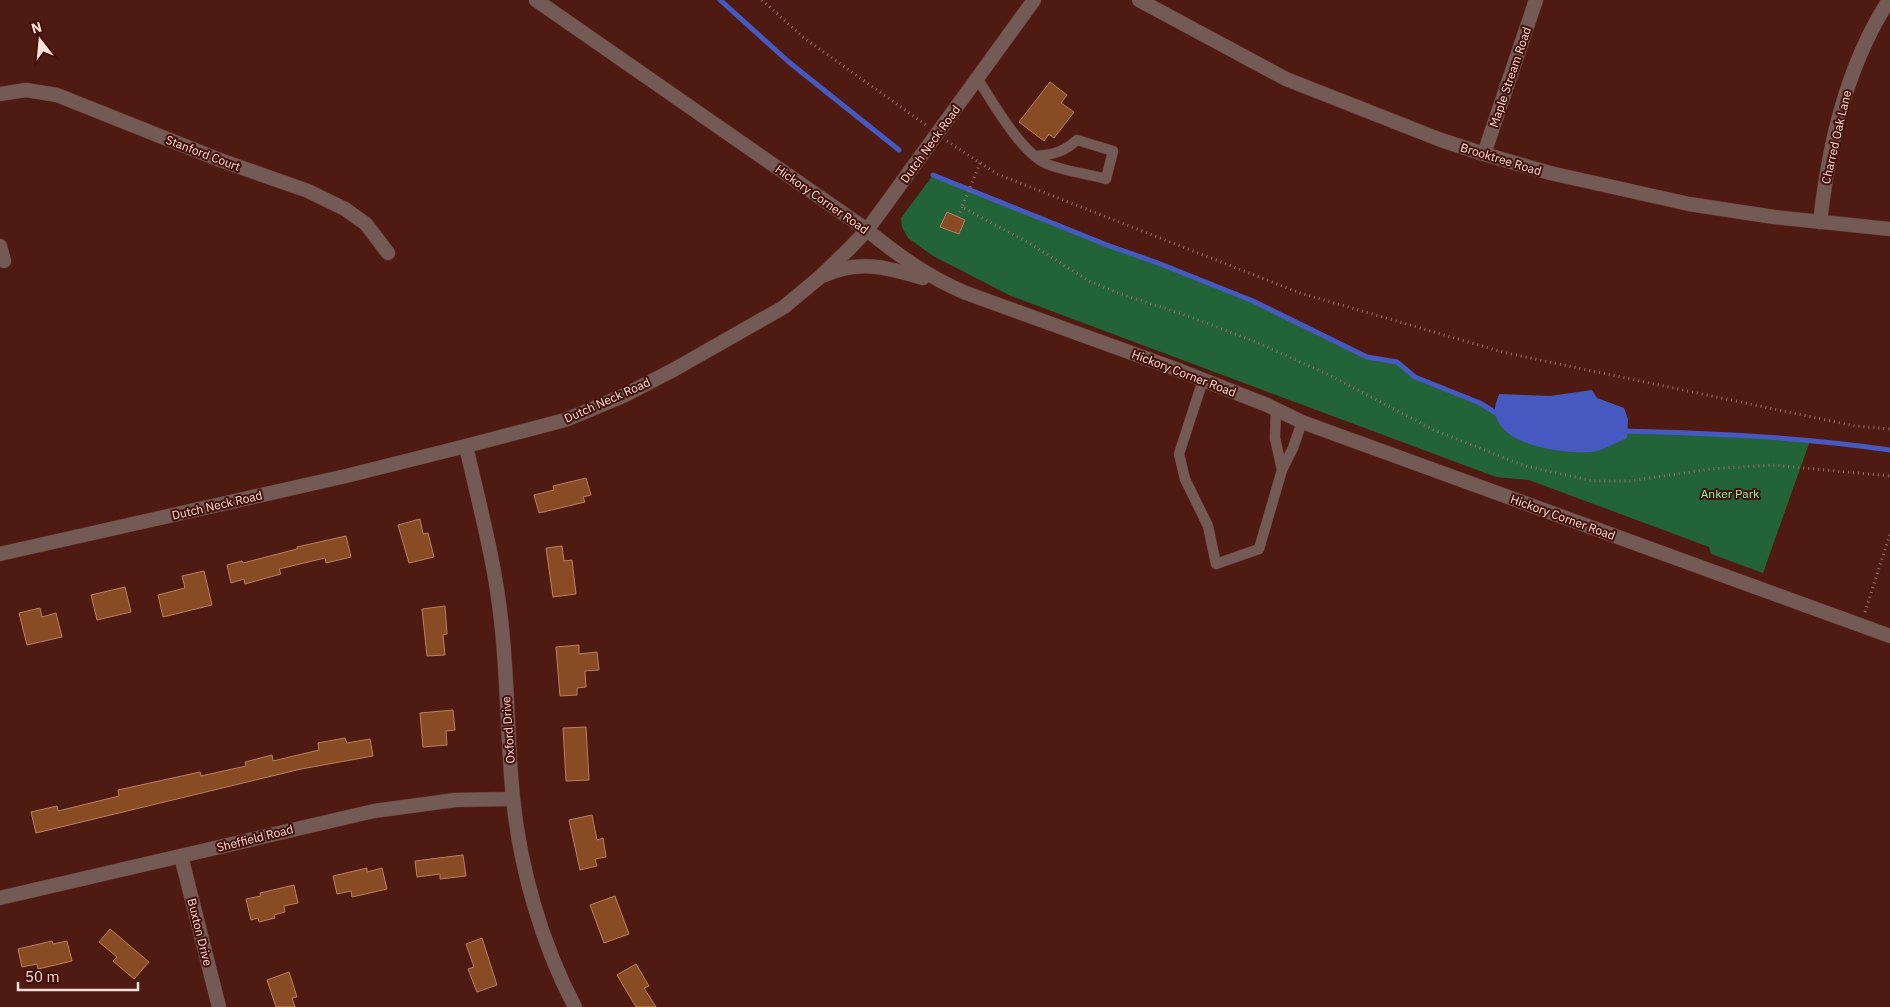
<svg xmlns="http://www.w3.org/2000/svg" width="1890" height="1007" font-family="'IBM Plex Sans',sans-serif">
  <rect width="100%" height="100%" fill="#4f1a12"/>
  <!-- green -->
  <polygon fill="#226337" points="933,175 1048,219 1107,245 1158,263 1253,301 1367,357 1397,362 1415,377 1480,403 1517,427 1703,433 1810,441 1763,573 1711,554 1709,547 1529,480 1496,477 1011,296 933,256 908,238 902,227 901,218"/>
  <!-- water -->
  <path fill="#4559c1" d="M 1592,390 L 1597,398 L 1624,408 L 1628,419 L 1627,438 C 1617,442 1603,451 1591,452 C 1564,454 1495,446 1495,409 C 1495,404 1498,398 1499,394 L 1550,396 Z"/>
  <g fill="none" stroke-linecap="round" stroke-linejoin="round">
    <!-- stream -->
    <g stroke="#4559c1" stroke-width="5">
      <polyline points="720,0 790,63 899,150"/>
      <polyline points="933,175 1107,245 1158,263 1253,301 1367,357 1397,362 1415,377 1480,403 1501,416"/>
      <path d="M 1621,431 C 1711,433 1801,437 1890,450"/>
    </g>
  </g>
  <!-- building -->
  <g fill="#884b23" stroke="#b88262">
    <polygon points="1050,82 1067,95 1061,103 1074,112 1054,138 1049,134 1044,141 1019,122"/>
    <polygon points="947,212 965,220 959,234 940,227"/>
    <polygon points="586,478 591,495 583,497 585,502 539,513 534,495 554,490 553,486"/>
    <polygon points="420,519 423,534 428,533 434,557 409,563 398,525"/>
    <polygon points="346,536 351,557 326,563 325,558 279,569 281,574 245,584 244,579 231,583 227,565 242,561 243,563 297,549 297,547"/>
    <polygon points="562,546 564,561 572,560 576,594 553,597 546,548"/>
    <polygon points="204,571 212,605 163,617 158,595 185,588 182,576"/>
    <polygon points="125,587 131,612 97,620 91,595"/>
    <polygon points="445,606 447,634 443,635 445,655 427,656 422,609"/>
    <polygon points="40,608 42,617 56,613 62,637 27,645 19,613"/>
    <polygon points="579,645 579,654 597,652 599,670 585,671 586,687 577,688 577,695 560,696 556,647"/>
    <polygon points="453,710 455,730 446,731 447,745 423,747 420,713"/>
    <polygon points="586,727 589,780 566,781 563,728"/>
    <polygon points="345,738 347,743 370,739 373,756 301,769 36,833 31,812 57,806 58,811 119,796 118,790 200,772 201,776 246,766 245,762 272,755 273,761 319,750 318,743"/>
    <polygon points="592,815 597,840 603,838 606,857 595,859 597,866 580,870 569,820"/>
    <polygon points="463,855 466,876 440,879 440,874 417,877 415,861"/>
    <polygon points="367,868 367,872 382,868 387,889 352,897 351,891 337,894 333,876"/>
    <polygon points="294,885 298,903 284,906 285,912 274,915 275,918 259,922 258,918 251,920 246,899 261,896 260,893"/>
    <polygon points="615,896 629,934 604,943 590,905"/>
    <polygon points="110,929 149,962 134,979 113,961 117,957 99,942"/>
    <polygon points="482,938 497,985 477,992 468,969 474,967 466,944"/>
    <polygon points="52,941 53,944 67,941 72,961 38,969 37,964 22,967 18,949"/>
    <polygon points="636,964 649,986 644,988 656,1007 636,1007 617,975"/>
    <polygon points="289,972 297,997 292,998 295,1007 276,1007 267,980"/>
  </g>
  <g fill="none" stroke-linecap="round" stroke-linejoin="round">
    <!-- service casing -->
    <g stroke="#67362e" stroke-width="11">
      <g id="service">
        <path d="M 977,78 C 992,101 1021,153 1047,164 C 1064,171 1088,174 1106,179 L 1113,151 L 1077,140 C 1064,152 1052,155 1035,156"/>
        <polyline points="1203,380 1179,454 1185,479 1208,526 1216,564 1259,549 1282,470 1293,448 1302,422"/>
        <polyline points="1276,409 1275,438 1282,470"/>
      </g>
    </g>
    <!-- minor casing -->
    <g stroke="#67362e" stroke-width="15">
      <g id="minor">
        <polyline points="536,0 867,230"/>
        <polyline points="1139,0 1286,79 1441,140 1484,154 1550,173 1689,204 1774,217 1890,229"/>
        <polyline points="0,94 26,90 57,95 220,160 308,191 345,209 366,224 388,253"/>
        <polyline points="1484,154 1536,0"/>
        <path d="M 1820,222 C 1829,144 1846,67 1889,0"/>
        <polyline points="0,246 4,261"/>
        <path d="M 466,446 C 479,504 495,562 501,620 C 508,679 507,739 513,798 C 520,868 542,945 575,1007"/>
        <polyline points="181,856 219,1007"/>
        <polyline points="0,898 374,811 455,800 513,799"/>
      </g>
    </g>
    <!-- tertiary casing -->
    <g stroke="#67362e" stroke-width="15">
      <g id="tertiary">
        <path d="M 867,230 C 899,256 928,277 966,293 L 1173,368 L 1267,405 L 1302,422 L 1890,636"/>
        <path d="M 825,275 C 861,259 888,268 923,278"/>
        <polyline points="0,554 346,476 466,446 565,420 587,411 625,395 675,369 784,307 820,277 849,249 867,230 881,211 1034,0"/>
      </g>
    </g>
    <!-- path -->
    <g stroke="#9a7069" stroke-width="3" stroke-dasharray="1 4" stroke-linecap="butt">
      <polyline points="762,0 804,38 926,125"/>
      <polyline points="947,141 997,174 1300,293 1506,353 1855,426 1890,429"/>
      <polyline points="980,163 962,207 1029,243 1089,281 1118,293 1182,314 1254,341 1327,374 1434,430 1525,466 1593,481 1630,481 1711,469 1772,465 1890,476"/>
      <polyline points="958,217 962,207"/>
      <polyline points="1865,612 1890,534"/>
    </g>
    <!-- service -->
    <use href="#service" stroke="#745a54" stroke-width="10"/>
    <!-- minor -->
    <use href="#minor" stroke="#745a54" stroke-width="14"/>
    <!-- tertiary -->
    <use href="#tertiary" stroke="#745a54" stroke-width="14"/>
  </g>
  <g text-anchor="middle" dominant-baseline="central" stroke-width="4" stroke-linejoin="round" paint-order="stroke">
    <!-- street labels -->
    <g font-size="12" fill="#fce0da" stroke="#430f08">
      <text transform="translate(1510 77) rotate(-71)">Maple Stream Road</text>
      <text transform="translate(1836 137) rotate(-77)">Charred Oak Lane</text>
      <text transform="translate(930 144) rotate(-54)">Dutch Neck Road</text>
      <text transform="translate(203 153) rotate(21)">Stanford Court</text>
      <text transform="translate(1501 159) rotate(17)">Brooktree Road</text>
      <text transform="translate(822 199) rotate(35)">Hickory Corner Road</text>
      <text transform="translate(1184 373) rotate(21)">Hickory Corner Road</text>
      <text transform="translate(607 400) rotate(-24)">Dutch Neck Road</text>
      <text transform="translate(217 505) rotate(-13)">Dutch Neck Road</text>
      <text transform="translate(1563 517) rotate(20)">Hickory Corner Road</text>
      <text transform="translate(508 730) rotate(-94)">Oxford Drive</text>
      <text transform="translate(255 838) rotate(-14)">Sheffield Road</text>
      <text transform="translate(200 932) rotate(76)">Buxton Drive</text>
    </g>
    <!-- park labels -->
    <g font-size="12" fill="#88faa8" stroke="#430f08">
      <text x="1730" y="493">Anker Park</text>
    </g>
  </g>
  <!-- north arrow -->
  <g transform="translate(40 40) rotate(344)" stroke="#430f08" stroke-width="4" paint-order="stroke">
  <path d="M0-4L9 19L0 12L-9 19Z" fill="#fce0da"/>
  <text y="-8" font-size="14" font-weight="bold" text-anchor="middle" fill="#fce0da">N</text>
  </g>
  <!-- scale -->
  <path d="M18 982v8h120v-8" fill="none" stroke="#fce0da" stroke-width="2.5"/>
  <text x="25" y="982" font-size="15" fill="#fce0da" stroke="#430f08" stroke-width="4" paint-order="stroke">50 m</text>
</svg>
